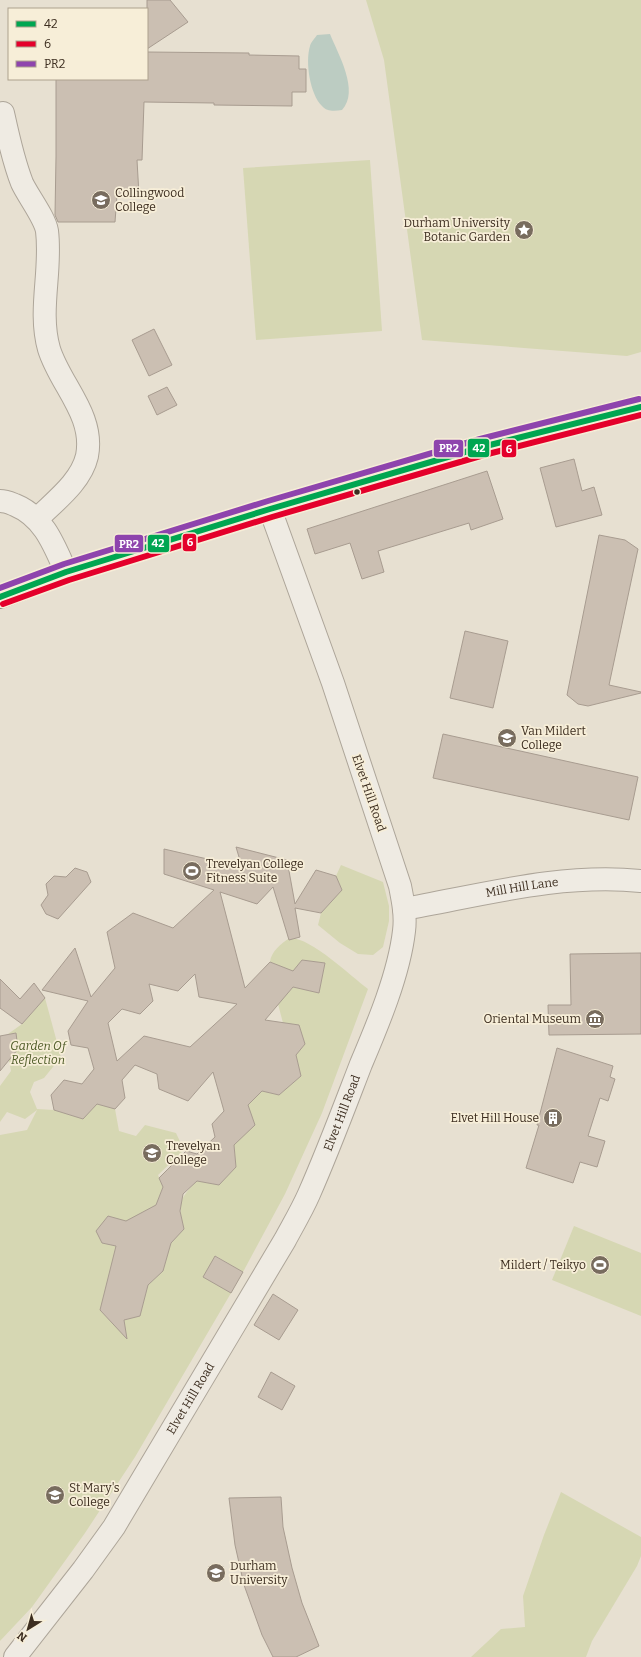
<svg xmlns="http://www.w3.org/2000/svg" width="641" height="1657" font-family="Bitter,serif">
  <rect width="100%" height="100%" fill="#e7e0d1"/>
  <!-- green -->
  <g fill="#d6d7b3">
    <polygon points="366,0 641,0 641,352 627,356 422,340 384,60"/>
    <polygon points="370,160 382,331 256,340 243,168"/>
    <polygon points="341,865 383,882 389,906 389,921 383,947 373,955 358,954 340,943 318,925 321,913 342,890 336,876"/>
    <path d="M 290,938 C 310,937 351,976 368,989 L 322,1113 L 285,1194 L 243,1272 L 216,1256 L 204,1277 L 231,1293 L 135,1457 L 85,1533 L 32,1607 L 0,1641 L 0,1135 L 27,1130 L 37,1110 L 25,1119 L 7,1112 L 0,1122 L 0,1086 L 11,1071 L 9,1060 L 18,1049 L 17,1041 L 8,1034 L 22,1024 L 45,998 L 61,1057 L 44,1078 L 34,1082 L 30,1092 L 37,1109 L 54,1110 L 83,1119 L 97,1104 L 115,1109 L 119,1131 L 136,1136 L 145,1125 L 176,1133 L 184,1150 L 158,1175 L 163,1187 L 156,1205 L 138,1215 L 140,1226 L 108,1216 L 97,1231 L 102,1243 L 116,1246 L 100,1310 L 115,1326 L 125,1324 L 124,1320 L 140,1316 L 148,1285 L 163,1271 L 171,1243 L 184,1229 C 178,1204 178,1200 197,1181 L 219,1185 L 236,1167 L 234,1145 L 248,1105 L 262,1091 L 279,1095 L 301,1076 L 296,1055 L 305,1044 L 299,1025 L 283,1023 L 278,1004 L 293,987 L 319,993 L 325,963 L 302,960 L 289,977 L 282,967 L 270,962 C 271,952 281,943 290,938 Z"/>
    <polygon points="574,1226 641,1253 641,1316 552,1280"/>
    <polygon points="561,1492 641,1537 641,1556 637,1566 592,1641 586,1657 471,1657 501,1629 525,1627 523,1596 544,1535"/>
  </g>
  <!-- water -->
  <path fill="#bcccc2" d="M 330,34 C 338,54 360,91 342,110 C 335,111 327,112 322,106 C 310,94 305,62 310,46 C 311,42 315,38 317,35 Z"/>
  <!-- building -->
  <g fill="#cbbfb2" stroke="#a89c90" fill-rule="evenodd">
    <polygon points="147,0 170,0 188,22 147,49"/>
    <polygon points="147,52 249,53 249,55 299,56 299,69 306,69 306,92 292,92 292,106 214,105 214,103 144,102 142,160 137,160 139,195 117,195 115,222 58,222 55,215 56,157 56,79 147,79"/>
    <polygon points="154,329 172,365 149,376 132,340"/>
    <polygon points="167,387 177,405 157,415 148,396"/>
    <polygon points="574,459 582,491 594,487 602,515 556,527 540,468"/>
    <polygon points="487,471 503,519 471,530 469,523 378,551 384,572 362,579 350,543 315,554 307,529"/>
    <polygon points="599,535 625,540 638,549 609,685 641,692 641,693 588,706 578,704 567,695"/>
    <polygon points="465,631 508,641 493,708 450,698"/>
    <polygon points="443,734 638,777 629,820 433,778"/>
    <path d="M 236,847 L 287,860 L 295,904 L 316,870 L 336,876 L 342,890 L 321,913 L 295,908 L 300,937 L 289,940 L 273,887 L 257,904 L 220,892 L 245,988 L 270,962 L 293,971 L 302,960 L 325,963 L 319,993 L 293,987 L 265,1020 L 299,1025 L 305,1044 L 296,1055 L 301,1076 L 279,1095 L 262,1091 L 248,1105 L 255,1125 L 234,1145 L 236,1167 L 219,1185 L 197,1181 L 183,1194 L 180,1211 L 184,1229 L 171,1243 L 163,1271 L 148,1285 L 140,1316 L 124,1320 L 127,1339 L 100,1310 L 116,1246 L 102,1243 L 96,1231 L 108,1216 L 126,1221 L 156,1205 L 163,1187 L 159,1178 L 186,1151 L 197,1154 L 215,1137 L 212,1124 L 224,1111 L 213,1072 L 188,1101 L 159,1089 L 157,1074 L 135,1065 L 122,1080 L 125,1098 L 115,1109 L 97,1104 L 83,1119 L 54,1110 L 51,1095 L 64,1080 L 82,1084 L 94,1069 L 88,1048 L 71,1045 L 68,1031 L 88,1001 L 42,990 L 75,948 L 91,997 L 115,968 L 107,932 L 133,913 L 173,928 L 214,890 L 164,874 L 164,849 L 242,867 ZM 195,974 L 199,997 L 237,1004 L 190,1047 L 144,1036 L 117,1061 L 108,1023 L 122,1009 L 140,1014 L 153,1001 L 149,984 L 178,991 Z"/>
    <polygon points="75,868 87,872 91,882 58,919 46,914 41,905 48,895 46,884 54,876 66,877"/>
    <polygon points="641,953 641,1034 549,1035 548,1005 571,1005 570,954"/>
    <polygon points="0,979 20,999 34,983 45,998 22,1024 0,1008"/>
    <polygon points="16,1033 18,1049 0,1071 0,1036"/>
    <polygon points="557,1048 613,1066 610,1077 615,1079 608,1101 600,1098 588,1136 605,1141 597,1167 580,1162 573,1183 526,1168 539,1125 537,1125"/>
    <polygon points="215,1256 243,1272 231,1293 203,1277"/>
    <polygon points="273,1294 298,1310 279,1340 254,1325"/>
    <polygon points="271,1372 295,1386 282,1410 258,1397"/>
    <polygon points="281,1497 283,1527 292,1568 302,1603 319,1646 296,1657 273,1657 262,1635 244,1585 235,1545 229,1498"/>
  </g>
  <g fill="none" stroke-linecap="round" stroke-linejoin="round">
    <!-- minor casing -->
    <g stroke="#ada599" stroke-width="24">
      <g id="minor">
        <path d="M 3,113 C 8,136 13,160 22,183 C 28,196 45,218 47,231 C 52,271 38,310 49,349 C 60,385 95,415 87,456 C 81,482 55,501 37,519"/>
        <path d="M 0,501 C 6,501 10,503 15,505 C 44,517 54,545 66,572"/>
        <path id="s1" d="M 404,909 C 483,895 560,873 641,881"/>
        <path id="s2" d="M 15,1657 L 83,1570 L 114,1527 L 285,1240 C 293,1225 302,1210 309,1194 C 328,1151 344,1108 361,1064 C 378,1024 399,974 404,931 C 406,916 403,901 400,886 L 333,683 L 270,509"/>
      </g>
    </g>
    <!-- major casing -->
    <g stroke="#928b80" stroke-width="24">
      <polyline id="major" points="0,597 66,572 270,509 482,447 641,407"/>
    </g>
    <!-- minor -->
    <use href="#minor" stroke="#efebe3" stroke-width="22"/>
    <!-- major -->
    <use href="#major" stroke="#e6e1d4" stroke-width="22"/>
    <!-- bus-1 casing -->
    <g stroke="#f7eed8" stroke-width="9">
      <polyline id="bus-1" points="0,597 66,572 270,509 482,447 641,407"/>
    </g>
    <!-- bus-2 casing -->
    <g stroke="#f7eed8" stroke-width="9">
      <polyline id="bus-2" points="3,604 69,580 272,517 484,455 641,415"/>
    </g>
    <!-- bus-3 casing -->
    <g stroke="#f7eed8" stroke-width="9">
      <polyline id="bus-3" points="0,588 64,564 268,501 480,439 639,399"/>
    </g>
    <!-- bus-1 -->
    <use href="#bus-1" stroke="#00a651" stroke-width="6"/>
    <!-- bus-2 -->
    <use href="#bus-2" stroke="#e4002b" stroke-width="6"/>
    <!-- bus-3 -->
    <use href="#bus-3" stroke="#8e44ad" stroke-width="6"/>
  </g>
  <!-- icons -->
  <defs>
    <g id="university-disc" transform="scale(1)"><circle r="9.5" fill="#786c5e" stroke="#f7eed8"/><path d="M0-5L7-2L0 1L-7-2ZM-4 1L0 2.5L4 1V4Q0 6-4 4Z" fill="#fff"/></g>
    <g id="sight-disc" transform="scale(1)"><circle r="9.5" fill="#786c5e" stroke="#f7eed8"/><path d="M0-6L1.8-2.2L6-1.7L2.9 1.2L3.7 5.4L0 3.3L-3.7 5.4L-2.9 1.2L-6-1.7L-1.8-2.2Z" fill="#fff"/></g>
    <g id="stadium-disc" transform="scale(1)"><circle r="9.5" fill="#786c5e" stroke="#f7eed8"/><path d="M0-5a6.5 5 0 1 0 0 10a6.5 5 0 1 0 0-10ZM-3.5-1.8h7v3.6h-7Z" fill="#fff"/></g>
    <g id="museum-disc" transform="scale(1)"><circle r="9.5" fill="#786c5e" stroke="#f7eed8"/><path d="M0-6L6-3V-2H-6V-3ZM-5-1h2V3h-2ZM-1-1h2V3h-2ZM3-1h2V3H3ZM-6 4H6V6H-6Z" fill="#fff"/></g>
    <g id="building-disc" transform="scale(1)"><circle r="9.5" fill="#786c5e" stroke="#f7eed8"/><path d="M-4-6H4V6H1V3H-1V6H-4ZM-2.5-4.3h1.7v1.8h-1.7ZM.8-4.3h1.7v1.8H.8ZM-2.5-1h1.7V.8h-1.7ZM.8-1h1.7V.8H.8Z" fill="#fff"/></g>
  </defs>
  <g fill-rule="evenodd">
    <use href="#university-disc" x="101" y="200"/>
    <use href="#sight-disc" x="524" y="230"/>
    <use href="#university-disc" x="507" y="738"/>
    <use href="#stadium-disc" x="192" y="871"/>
    <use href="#museum-disc" x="595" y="1019"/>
    <use href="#building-disc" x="553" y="1118"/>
    <use href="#university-disc" x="152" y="1153"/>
    <use href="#stadium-disc" x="600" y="1265"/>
    <use href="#university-disc" x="55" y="1495"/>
    <use href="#university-disc" x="216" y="1573"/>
  </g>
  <!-- markers -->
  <circle fill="#3d2e20" stroke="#f7eed8" stroke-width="1.5" cx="357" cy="492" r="3.5"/>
  <g text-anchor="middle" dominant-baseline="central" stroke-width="3.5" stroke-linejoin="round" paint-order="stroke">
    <!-- poi labels -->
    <g font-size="12" fill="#3d2e20" stroke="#f7eed8" text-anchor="start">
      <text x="115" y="193">Collingwood<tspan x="115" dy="14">College</tspan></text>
      <text x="510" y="223" text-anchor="end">Durham University<tspan x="510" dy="14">Botanic Garden</tspan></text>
      <text x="521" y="731">Van Mildert<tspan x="521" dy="14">College</tspan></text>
      <text x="206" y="864">Trevelyan College<tspan x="206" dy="14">Fitness Suite</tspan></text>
      <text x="581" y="1019" text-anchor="end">Oriental Museum</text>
      <text x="539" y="1118" text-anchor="end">Elvet Hill House</text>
      <text x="166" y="1146">Trevelyan<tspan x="166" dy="14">College</tspan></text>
      <text x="586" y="1265" text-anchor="end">Mildert / Teikyo</text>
      <text x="69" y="1488">St Mary's<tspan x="69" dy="14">College</tspan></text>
      <text x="230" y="1566">Durham<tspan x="230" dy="14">University</tspan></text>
    </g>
    <!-- street labels -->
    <g font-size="12" fill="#3d2e20" stroke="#f7eed8">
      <text transform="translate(369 793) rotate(71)">Elvet Hill Road</text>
      <text stroke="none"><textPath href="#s1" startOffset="120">Mill Hill Lane</textPath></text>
      <text stroke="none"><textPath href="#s2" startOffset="637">Elvet Hill Road</textPath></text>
      <text stroke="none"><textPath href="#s2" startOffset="313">Elvet Hill Road</textPath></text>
    </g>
    <!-- park labels -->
    <g font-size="12" font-style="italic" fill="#4d5a26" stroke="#f7eed8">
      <text x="38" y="1046">Garden Of<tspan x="38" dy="14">Reflection</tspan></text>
    </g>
  </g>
  <g stroke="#f7eed8" stroke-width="1.5">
    <rect x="467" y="438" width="23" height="20" rx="4" fill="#00a651"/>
    <rect x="433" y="439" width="31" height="19" rx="4" fill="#8e44ad"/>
    <rect x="501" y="439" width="16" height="19" rx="4" fill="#e4002b"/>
    <rect x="182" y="533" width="15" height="19" rx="4" fill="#e4002b"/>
    <rect x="147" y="534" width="23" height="19" rx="4" fill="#00a651"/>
    <rect x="114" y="534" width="30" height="19" rx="4" fill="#8e44ad"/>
  </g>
  <g font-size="11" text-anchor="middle" font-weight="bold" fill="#fff">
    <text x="479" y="452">42</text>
    <text x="449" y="452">PR2</text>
    <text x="509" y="453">6</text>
    <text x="190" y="546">6</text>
    <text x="158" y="547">42</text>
    <text x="129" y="548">PR2</text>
  </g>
  <!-- legend -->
  <rect x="8" y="8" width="140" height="72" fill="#f7eed8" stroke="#ada18e"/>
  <rect x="16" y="21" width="20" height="6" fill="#00a651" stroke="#ada18e"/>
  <text x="44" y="28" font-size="12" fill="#3d2e20">42</text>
  <rect x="16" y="41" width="20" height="6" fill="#e4002b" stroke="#ada18e"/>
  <text x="44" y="48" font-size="12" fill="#3d2e20">6</text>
  <rect x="16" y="61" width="20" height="6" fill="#8e44ad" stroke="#ada18e"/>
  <text x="44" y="68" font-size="12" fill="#3d2e20">PR2</text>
  <!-- north arrow -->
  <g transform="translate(28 1629) rotate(217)" stroke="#f7eed8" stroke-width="3" paint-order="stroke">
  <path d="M0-3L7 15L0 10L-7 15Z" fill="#3d2e20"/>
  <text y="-6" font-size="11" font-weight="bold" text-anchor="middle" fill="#3d2e20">N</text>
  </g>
</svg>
